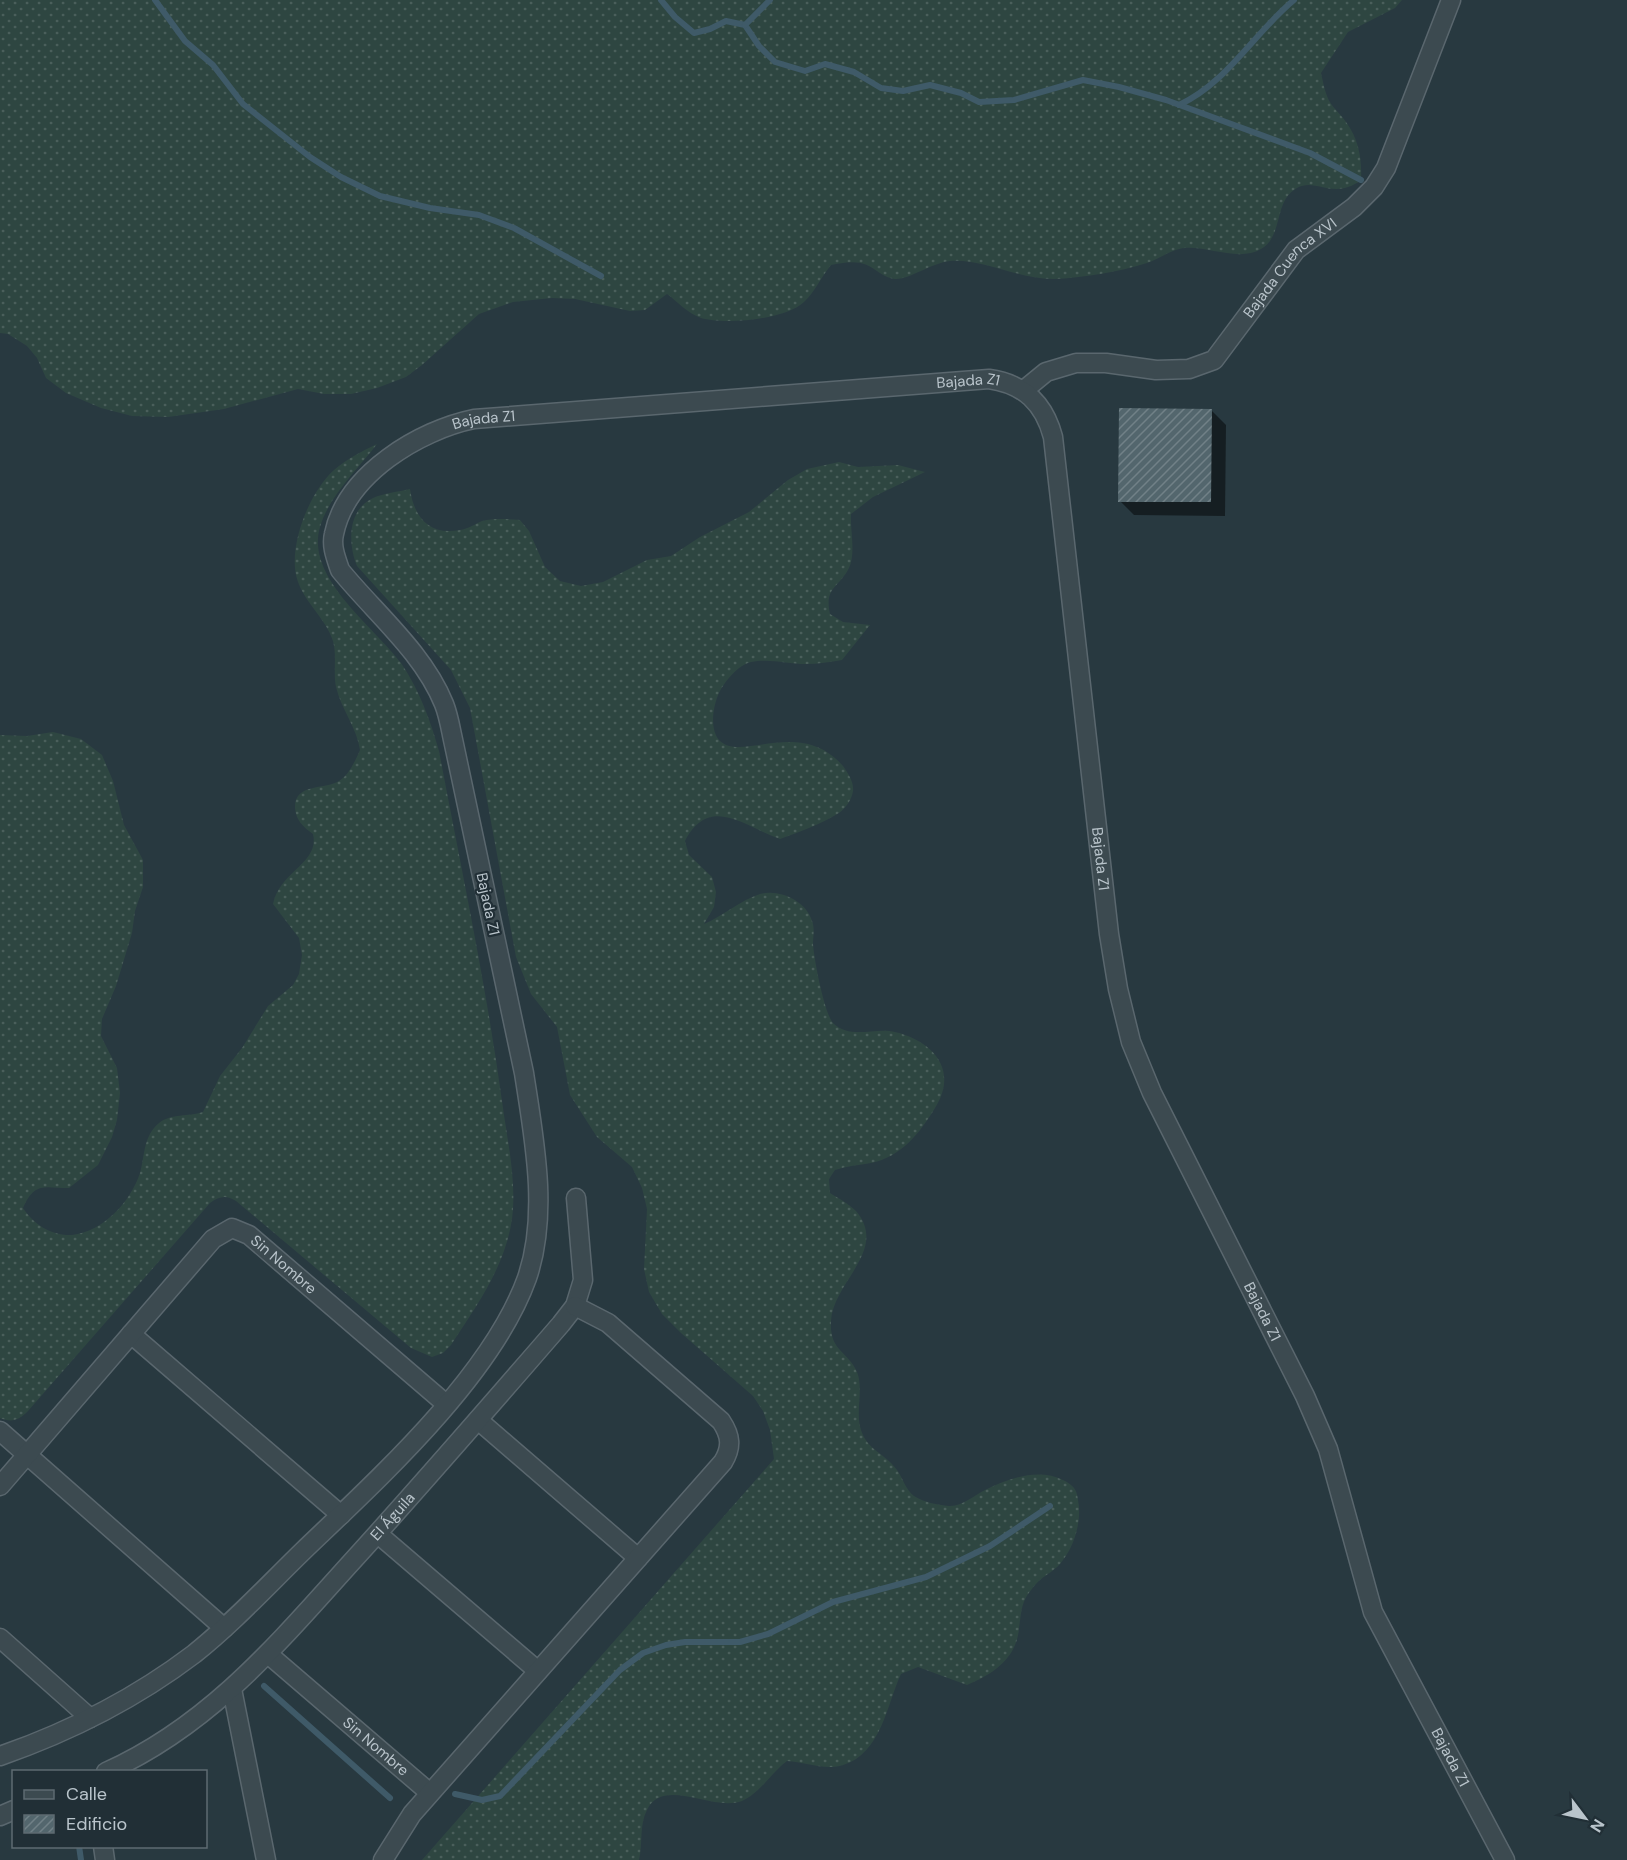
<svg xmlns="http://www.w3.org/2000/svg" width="1627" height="1860" font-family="'DM Sans',sans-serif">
  <defs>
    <pattern id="grass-dots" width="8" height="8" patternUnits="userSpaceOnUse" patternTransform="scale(1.5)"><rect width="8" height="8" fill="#2e4641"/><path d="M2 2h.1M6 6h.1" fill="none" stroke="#4a5f5b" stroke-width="1.8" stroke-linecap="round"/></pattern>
    <pattern id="building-hatch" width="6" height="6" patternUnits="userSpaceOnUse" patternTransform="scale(1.5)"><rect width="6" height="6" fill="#53666d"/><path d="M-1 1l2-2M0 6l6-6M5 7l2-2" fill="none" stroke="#718187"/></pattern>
  </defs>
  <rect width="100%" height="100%" fill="#283940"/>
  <!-- grass -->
  <g fill="url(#grass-dots)">
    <path d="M 0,0 L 1402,0 L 1395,8 L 1348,32 L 1321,73 C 1323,81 1324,89 1327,96 C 1331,107 1340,113 1346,122 C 1359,140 1362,159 1361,180 C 1333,201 1316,177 1297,188 C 1273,201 1284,236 1261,249 C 1239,262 1208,246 1185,248 C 1172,249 1159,259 1147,263 C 1118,272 1083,278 1053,279 C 1017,279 985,259 950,261 C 931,263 909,280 895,279 C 884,278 876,269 867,265 C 855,260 842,263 831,265 C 821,277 815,292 804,302 C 785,320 724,325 701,318 C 687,313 678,302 667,294 L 645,310 L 630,311 L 575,299 L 552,298 L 513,302 L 479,314 L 422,365 L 406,377 L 377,388 L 351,394 L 324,394 L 298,389 L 224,409 L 168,417 L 132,416 L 101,408 L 66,393 L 46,378 L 37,358 L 27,346 L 8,334 L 0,333 Z"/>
    <path d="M 377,444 C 358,469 329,496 320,527 C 305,578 374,626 401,663 C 420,691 430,720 439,751 C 461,868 486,984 502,1101 C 507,1139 517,1181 512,1219 C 505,1267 477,1305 451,1345 L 443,1353 L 432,1357 L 411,1348 L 236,1201 C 226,1195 220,1196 210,1203 L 28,1411 C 19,1420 12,1423 0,1418 L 0,735 L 27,736 L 53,732 L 81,739 L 102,755 L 113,781 L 124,825 L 143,860 L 143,887 L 135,911 L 132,933 L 116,986 L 102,1019 L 101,1036 L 117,1068 L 120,1093 L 117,1120 L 112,1137 L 98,1165 L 69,1188 C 44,1188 35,1181 23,1208 C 34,1225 52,1236 72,1235 C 103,1232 131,1201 140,1173 C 145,1156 143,1136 159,1123 C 172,1113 188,1117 203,1112 L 220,1076 L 242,1048 L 268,1006 L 293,985 L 299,974 L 302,955 L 299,938 L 273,904 C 280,871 320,863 313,834 C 303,827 296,820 295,808 C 294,783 324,790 339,781 C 349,775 355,761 360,750 C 357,728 341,709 336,687 C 333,672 337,656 333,641 C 326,619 306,604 298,582 C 286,550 309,492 334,470 C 347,459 362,451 377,444 Z"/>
    <path d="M 839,462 L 858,467 L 898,465 L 925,472 L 873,497 L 851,514 C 850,530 856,553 849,568 C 839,588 824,587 830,614 L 843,622 L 870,625 L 842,660 C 830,662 818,664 806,664 C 787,664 770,658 751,662 C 738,665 725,681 719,693 C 713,706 709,730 720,741 C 742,762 800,717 843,766 C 848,773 854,782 853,791 C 852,799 846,808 839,813 C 821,824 800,832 780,839 C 746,828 710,793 685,841 L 689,855 L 712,877 L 716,892 L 714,907 L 704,924 C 723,916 741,900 760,894 C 780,889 806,901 812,921 C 815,928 813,937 813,944 C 814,959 824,1012 833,1023 C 850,1040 875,1027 895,1032 C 933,1041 959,1070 935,1108 C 920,1133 901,1157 871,1163 C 859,1165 847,1166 835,1170 L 829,1179 L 830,1193 C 838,1198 849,1204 856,1211 C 889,1250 833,1282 831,1321 C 829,1351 848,1351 857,1372 C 864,1389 855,1412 861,1430 C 867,1450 886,1454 897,1470 C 903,1478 905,1489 914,1496 C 923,1502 938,1505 949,1506 C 961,1507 975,1495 985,1490 C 1009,1478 1039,1468 1063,1480 C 1073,1485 1077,1489 1078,1500 C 1082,1519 1075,1545 1063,1560 C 1057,1570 1044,1575 1036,1584 C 1021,1601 1022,1607 1019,1629 C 1016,1659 993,1674 967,1685 L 918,1667 L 901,1674 C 887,1704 881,1754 843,1765 C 826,1771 805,1762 787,1761 C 772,1772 759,1794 742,1801 C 712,1812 663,1776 647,1810 C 639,1825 643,1844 639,1860 L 422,1860 L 774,1459 L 770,1430 L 763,1411 L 753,1396 L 681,1333 L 662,1314 L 649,1292 L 644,1269 L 647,1209 L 642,1188 L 632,1167 L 597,1137 L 570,1095 L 557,1027 L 531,994 L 516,957 L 470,708 L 451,670 L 357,566 C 348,544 347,510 373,498 C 384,493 398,492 410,489 C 414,517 429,536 460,530 C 468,529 475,524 482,521 C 494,518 508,519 520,520 L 529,531 L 545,567 L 560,581 L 581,586 L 603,582 L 647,560 L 671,556 L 700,537 L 749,512 L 788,480 L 807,469 Z"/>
  </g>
  <!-- shadow -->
  <polygon fill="#0007" points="1212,411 1226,425 1225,516 1134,515 1120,501"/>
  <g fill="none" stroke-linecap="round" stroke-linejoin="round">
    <!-- stream -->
    <g stroke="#3f5a68" stroke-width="6">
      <polyline points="155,0 185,41 213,65 243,104 310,157 341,177 380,196 430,208 479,215 514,228 601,276"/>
      <polyline points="661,0 675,17 694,33 710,29 726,21 745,25 759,46 775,62 805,71 825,64 854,72 881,88 903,91 930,85 961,93 979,102 1014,100 1083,80 1119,87 1166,100 1310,153 1361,180"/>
      <polyline points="745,25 770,0"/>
      <path d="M 1179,105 C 1227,83 1254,33 1294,0"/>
      <polyline points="264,1686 390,1798"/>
      <polyline points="455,1794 482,1800 500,1796 620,1670 643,1653 666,1645 685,1642 740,1642 768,1634 833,1602 926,1577 990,1546 1050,1506"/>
      <polyline points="79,1846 81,1860"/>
    </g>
  </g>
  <!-- building -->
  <polygon fill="url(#building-hatch)" points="1119,408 1212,409 1211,502 1118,502"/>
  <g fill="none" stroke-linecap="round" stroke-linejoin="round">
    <!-- minor casing -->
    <g stroke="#5a676e" stroke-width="21">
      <g id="minor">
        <path id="s1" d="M 1024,390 L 1046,372 L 1076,363 L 1106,363 L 1156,370 L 1189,369 L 1214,360 L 1296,250 L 1354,207 L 1374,187 L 1386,168 L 1451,0"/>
        <polyline points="131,1334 341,1515"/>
        <polyline points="478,1420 638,1558"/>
        <polyline points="0,1431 224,1628"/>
        <path id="s2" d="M 0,1486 L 213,1239 L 232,1228 L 249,1235 L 446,1404"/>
        <polyline points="378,1534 538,1671"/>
        <polyline points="0,1638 90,1718"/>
        <path id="s3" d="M 268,1654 L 430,1793"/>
        <polyline points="232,1689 266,1860"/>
        <path id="s4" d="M 0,1756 C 69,1732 136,1698 194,1654 C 233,1623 267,1586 303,1551 C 378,1479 492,1376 527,1278 C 549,1214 534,1138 524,1073 L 452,735 C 450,725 448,714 444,704 C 423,652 374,612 340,570 C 336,558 331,546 334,534 C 346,474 420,430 474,419 L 989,379 C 1024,384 1044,403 1053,437 L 1109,934 L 1118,989 L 1131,1042 L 1152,1093 L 1305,1396 L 1328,1449 L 1373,1612 L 1505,1860"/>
        <path id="s5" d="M 106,1772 C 207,1727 275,1647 347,1567 C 420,1487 490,1406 561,1324 L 575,1306 L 583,1280 L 576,1198"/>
        <polyline points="0,1816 14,1810"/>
        <polyline points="103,1846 105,1860"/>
        <path d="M 383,1860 L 412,1814 L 723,1462 C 732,1447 731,1436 721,1421 L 608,1323 L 575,1306"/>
      </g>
    </g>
    <!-- minor -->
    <use href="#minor" stroke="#3c4a50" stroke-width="18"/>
  </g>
  <g text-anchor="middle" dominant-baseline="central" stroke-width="4.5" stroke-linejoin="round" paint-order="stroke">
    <!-- street labels -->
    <g font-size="15" fill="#b9c4cb" stroke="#212f36">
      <text stroke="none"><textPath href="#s1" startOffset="320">Bajada Cuenca XVI</textPath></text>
      <text stroke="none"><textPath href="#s4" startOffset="2204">Bajada Z1</textPath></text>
      <text stroke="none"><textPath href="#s4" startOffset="1718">Bajada Z1</textPath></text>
      <text stroke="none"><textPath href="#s4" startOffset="2742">Bajada Z1</textPath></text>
      <text transform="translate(488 904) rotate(78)">Bajada Z1</text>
      <text stroke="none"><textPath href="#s2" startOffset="412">Sin Nombre</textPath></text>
      <text stroke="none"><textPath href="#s4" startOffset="3228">Bajada Z1</textPath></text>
      <text stroke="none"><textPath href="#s5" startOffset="387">El Águila</textPath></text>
      <text stroke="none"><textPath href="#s3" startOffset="142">Sin Nombre</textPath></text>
      <text stroke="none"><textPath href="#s4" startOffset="3714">Bajada Z1</textPath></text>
    </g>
  </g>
  <!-- legend -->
  <rect x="12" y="1770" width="195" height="78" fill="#212f36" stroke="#5e6b72" stroke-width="1.5"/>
  <rect x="24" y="1790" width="30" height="9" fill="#3c4a50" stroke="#5e6b72" stroke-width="1.5"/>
  <text x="66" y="1800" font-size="18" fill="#b9c4cb">Calle</text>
  <rect x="24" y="1815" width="30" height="18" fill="url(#building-hatch)" stroke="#5e6b72" stroke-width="1.5"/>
  <text x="66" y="1830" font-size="18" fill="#b9c4cb">Edificio</text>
  <!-- north arrow -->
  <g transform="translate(1585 1818) rotate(122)" stroke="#212f36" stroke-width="4.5" paint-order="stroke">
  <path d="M0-4.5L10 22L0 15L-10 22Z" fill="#b9c4cb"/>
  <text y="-9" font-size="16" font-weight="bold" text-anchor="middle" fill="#b9c4cb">N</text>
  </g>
</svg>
